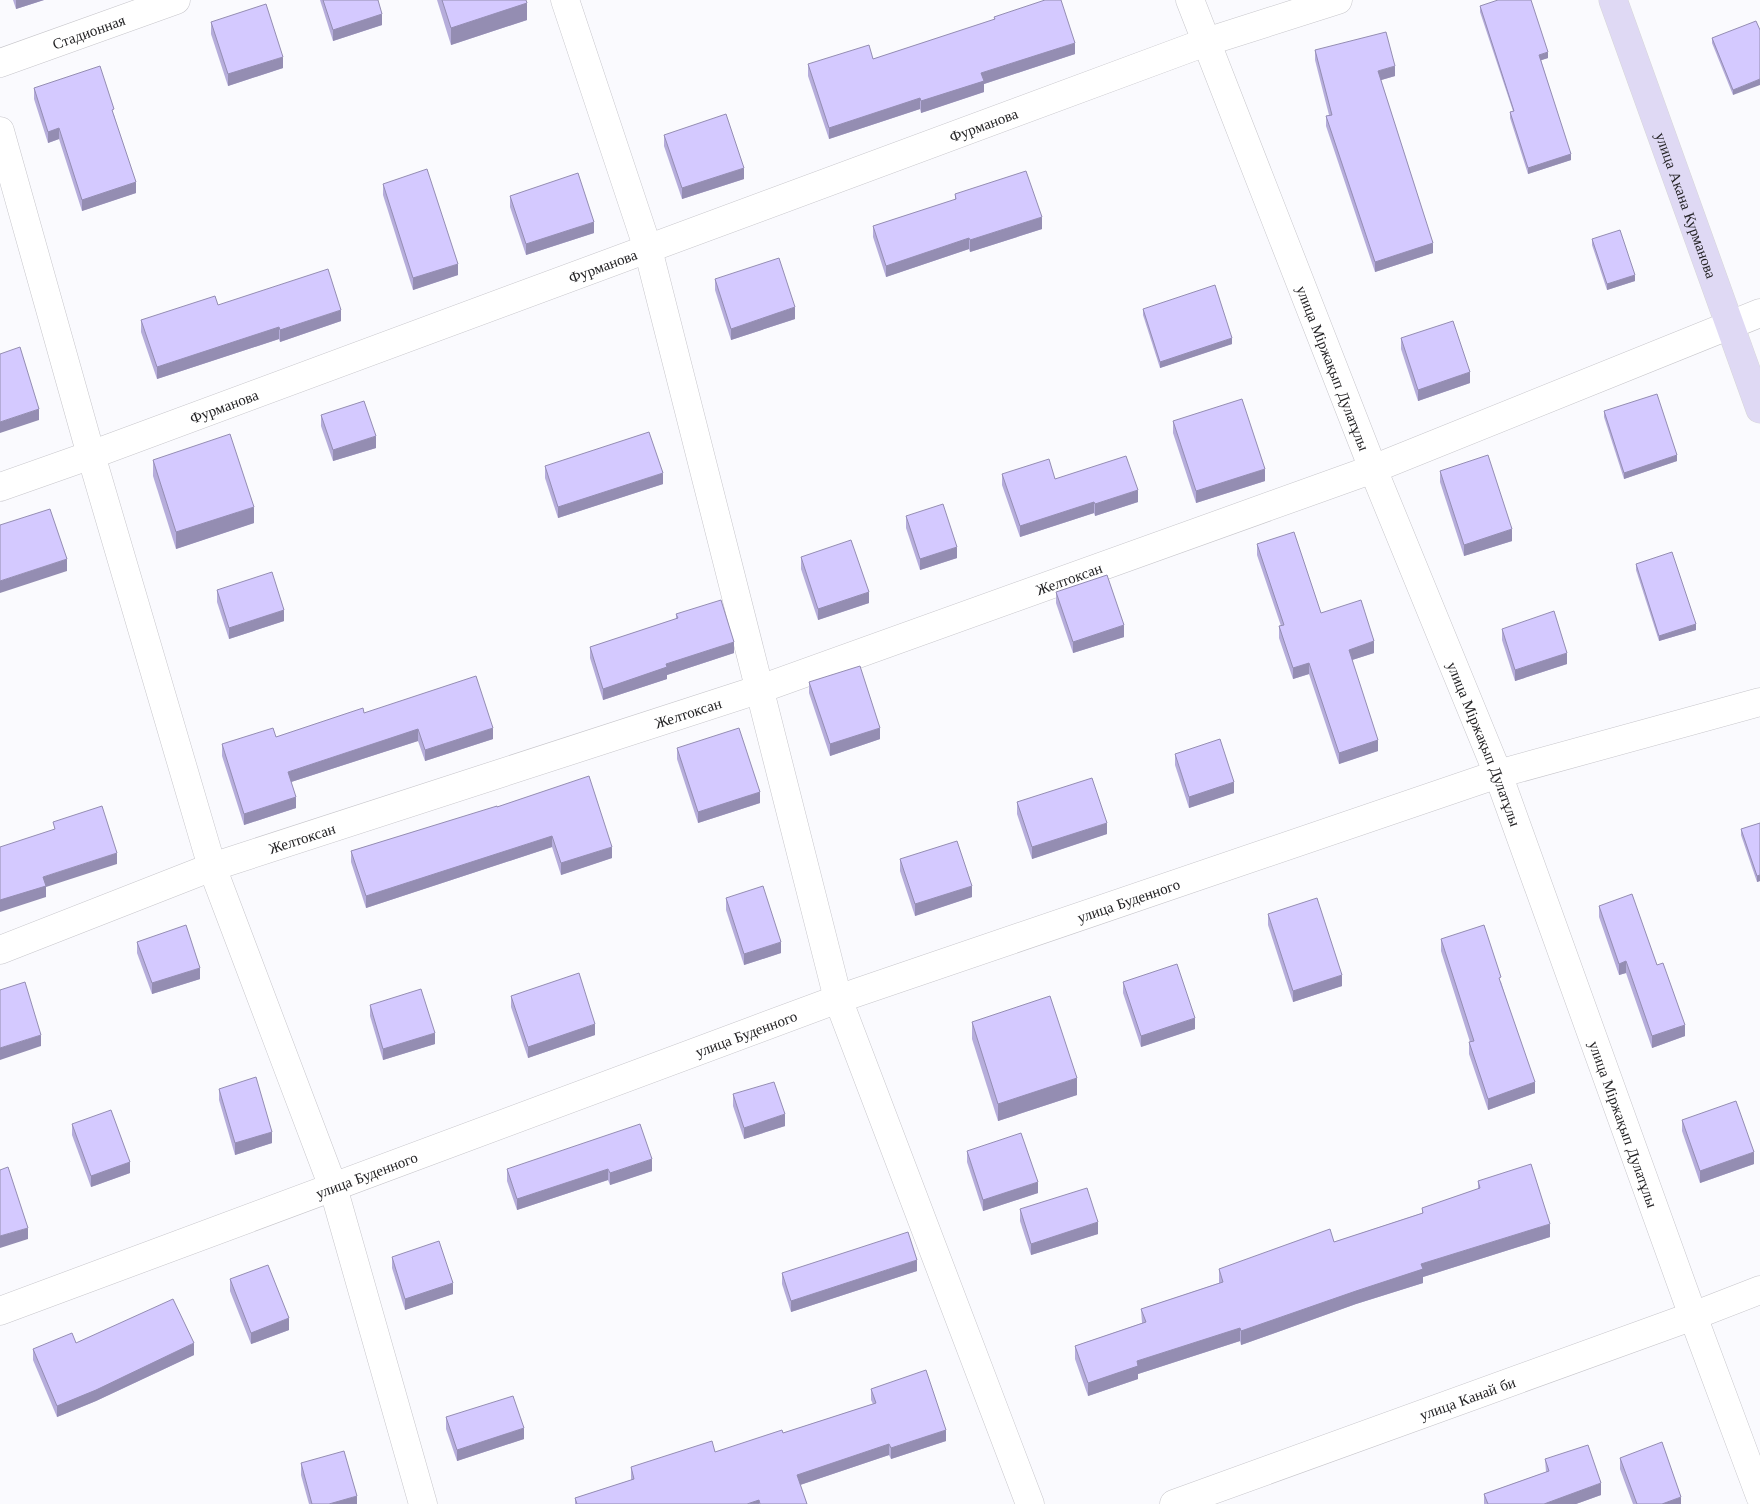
<svg xmlns="http://www.w3.org/2000/svg" width="1760" height="1504" font-family="'Libre Baskerville',serif">
  <rect width="100%" height="100%" fill="#fafafe"/>
  <g fill="none" stroke-linecap="round" stroke-linejoin="round">
    <!-- minor casing -->
    <g stroke="#c7c6cb" stroke-width="29">
      <g id="minor">
        <polyline points="565,0 648,249 838,999 1030,1504"/>
        <path id="s1" d="M 1190,0 L 1373,469 L 1498,774 L 1693,1316 L 1760,1496"/>
        <path id="s2" d="M 0,63 L 176,0"/>
        <polyline points="0,131 91,455 212,867 333,1187 423,1504"/>
        <path id="s3" d="M 0,487 L 91,455 L 1206,42 L 1338,0"/>
        <path id="s4" d="M 0,950 L 212,867 L 760,689 L 1373,469 L 1760,313"/>
        <path id="s5" d="M 0,1311 L 838,999 L 1498,774 L 1760,702"/>
        <path id="s6" d="M 1174,1504 L 1693,1316 L 1760,1290"/>
      </g>
    </g>
    <!-- major casing -->
    <g stroke="#d7d7d8" stroke-width="29">
      <g id="major">
        <path id="s7" d="M 1613,0 L 1760,409"/>
      </g>
    </g>
    <!-- minor -->
    <use href="#minor" stroke="#fff" stroke-width="28"/>
    <!-- major -->
    <use href="#major" stroke="#dfd9f4" stroke-width="28"/>
  </g>
  <!-- wall -->
  <g fill="#b6addb">
    <polygon points="13,0 44,0 16,9"/>
    <polygon points="320,0 378,0 382,25 333,41"/>
    <polygon points="437,0 526,0 527,20 451,45"/>
    <polygon points="1480,6 1548,58 1541,60 1571,160 1528,174 1510,118 1510,112 1513,111 1480,12"/>
    <polygon points="994,17 1075,54 984,84 984,92 921,113 920,109 829,139 808,76 808,64 873,59 994,20"/>
    <polygon points="211,22 283,68 228,86 211,34"/>
    <polygon points="1760,30 1733,95 1712,43 1712,38"/>
    <polygon points="1315,50 1395,76 1381,80 1433,253 1375,272 1326,126 1326,116 1329,115 1315,60"/>
    <polygon points="34,88 114,115 136,193 82,211 59,139 48,143 34,99"/>
    <polygon points="664,135 744,179 682,199 664,146"/>
    <polygon points="383,184 458,275 413,290 383,195"/>
    <polygon points="955,194 1042,229 970,252 969,249 886,277 873,237 873,226 955,200"/>
    <polygon points="510,196 594,233 526,255 510,207"/>
    <polygon points="1592,239 1635,281 1607,290 1592,245"/>
    <polygon points="715,279 795,319 731,340 715,290"/>
    <polygon points="218,305 341,321 280,342 279,339 157,379 141,332 141,320"/>
    <polygon points="1143,309 1232,344 1160,368 1143,315"/>
    <polygon points="1401,338 1470,383 1418,401 1401,349"/>
    <polygon points="1604,411 1677,461 1624,479 1604,417"/>
    <polygon points="321,415 376,448 333,461 321,426"/>
    <polygon points="1173,421 1265,481 1196,503 1173,433"/>
    <polygon points="153,460 254,523 176,549 153,476"/>
    <polygon points="545,466 663,484 558,518 545,478"/>
    <polygon points="1440,471 1512,541 1464,556 1440,482"/>
    <polygon points="1002,474 1055,479 1138,502 1095,516 1094,513 1020,537 1002,485"/>
    <polygon points="906,516 957,558 920,570 906,528"/>
    <polygon points="1257,544 1321,613 1374,653 1352,660 1378,751 1339,764 1309,674 1293,679 1279,638 1279,626 1281,626 1257,555"/>
    <polygon points="801,557 869,603 818,620 801,569"/>
    <polygon points="1636,564 1696,630 1659,641 1636,570"/>
    <polygon points="217,590 284,621 229,639 217,602"/>
    <polygon points="1056,592 1124,637 1073,653 1056,603"/>
    <polygon points="676,614 734,653 667,675 667,679 603,700 590,658 590,647 676,619"/>
    <polygon points="1502,629 1567,664 1515,681 1502,640"/>
    <polygon points="809,682 880,739 830,756 809,693"/>
    <polygon points="364,713 493,739 425,761 418,741 291,782 296,808 244,825 222,756 222,744 276,737"/>
    <polygon points="677,748 760,803 698,823 677,759"/>
    <polygon points="1175,754 1234,793 1189,808 1175,765"/>
    <polygon points="1017,802 1107,834 1032,859 1017,814"/>
    <polygon points="497,807 612,858 561,875 552,847 366,908 351,862 351,851"/>
    <polygon points="1760,823 1760,881 1757,882 1741,835 1741,829"/>
    <polygon points="900,859 972,897 915,916 900,871"/>
    <polygon points="726,898 781,953 744,965 726,910"/>
    <polygon points="1599,906 1657,965 1685,1036 1652,1048 1626,973 1619,975 1599,917"/>
    <polygon points="1268,914 1342,986 1293,1002 1268,925"/>
    <polygon points="1441,939 1501,982 1535,1093 1488,1110 1469,1054 1469,1042 1470,1042 1441,951"/>
    <polygon points="137,942 200,979 152,994 137,953"/>
    <polygon points="1123,982 1195,1029 1141,1047 1123,993"/>
    <polygon points="511,996 595,1035 528,1058 511,1007"/>
    <polygon points="370,1005 435,1044 383,1060 370,1016"/>
    <polygon points="972,1022 1077,1095 998,1121 972,1039"/>
    <polygon points="219,1089 272,1143 235,1155 219,1100"/>
    <polygon points="733,1094 785,1126 744,1139 733,1106"/>
    <polygon points="1682,1120 1754,1164 1700,1183 1682,1131"/>
    <polygon points="72,1124 130,1173 91,1187 72,1135"/>
    <polygon points="967,1151 1038,1193 983,1211 967,1162"/>
    <polygon points="507,1169 652,1171 610,1185 608,1180 517,1210 507,1181"/>
    <polygon points="1478,1181 1550,1237 1423,1277 1423,1283 1356,1304 1241,1345 1240,1341 1138,1374 1138,1379 1088,1396 1075,1359 1075,1346 1142,1323 1141,1309 1219,1283 1219,1269 1334,1242 1422,1213 1422,1208 1478,1189"/>
    <polygon points="1020,1209 1098,1234 1031,1255 1020,1221"/>
    <polygon points="392,1257 453,1294 405,1310 392,1268"/>
    <polygon points="917,1271 791,1312 782,1284 782,1273"/>
    <polygon points="230,1279 289,1330 251,1344 230,1291"/>
    <polygon points="76,1343 194,1355 96,1401 57,1417 33,1360 33,1349"/>
    <polygon points="871,1389 946,1441 891,1459 889,1455 800,1485 807,1504 575,1504 575,1498 631,1480 631,1467 715,1452 783,1433 873,1404 871,1400"/>
    <polygon points="446,1417 524,1439 457,1461 446,1429"/>
    <polygon points="1620,1458 1681,1504 1633,1504 1620,1469"/>
    <polygon points="1545,1459 1601,1495 1576,1504 1484,1504 1484,1494 1546,1472"/>
    <polygon points="301,1463 357,1504 309,1504 301,1475"/>
  </g>
  <!-- shaded-wall -->
  <g fill="#948db2">
    <polygon points="16,0 44,0 16,9"/>
    <polygon points="527,3 527,20 451,45 451,28"/>
    <polygon points="382,14 382,25 333,41 333,30"/>
    <polygon points="1075,43 1075,54 984,84 984,92 921,113 921,101 981,73"/>
    <polygon points="1548,52 1548,58 1539,61 1539,55"/>
    <polygon points="283,57 283,68 228,86 228,74"/>
    <polygon points="1395,66 1395,76 1378,81 1378,71"/>
    <polygon points="1760,79 1760,85 1733,95 1733,90"/>
    <polygon points="920,98 920,109 829,139 829,128"/>
    <polygon points="59,128 59,139 48,143 48,132"/>
    <polygon points="1571,154 1571,160 1528,174 1528,168"/>
    <polygon points="744,168 744,179 682,199 682,188"/>
    <polygon points="136,182 136,193 82,211 82,200"/>
    <polygon points="1042,217 1042,229 970,252 970,240"/>
    <polygon points="594,222 594,233 526,255 526,244"/>
    <polygon points="969,238 969,249 886,277 886,266"/>
    <polygon points="1433,243 1433,253 1375,272 1375,262"/>
    <polygon points="458,264 458,275 413,290 413,278"/>
    <polygon points="1635,275 1635,281 1607,290 1607,284"/>
    <polygon points="795,307 795,319 731,340 731,329"/>
    <polygon points="341,310 341,321 280,342 280,330"/>
    <polygon points="279,327 279,339 157,379 157,367"/>
    <polygon points="1232,338 1232,344 1160,368 1160,362"/>
    <polygon points="1470,372 1470,383 1418,401 1418,390"/>
    <polygon points="39,409 39,420 0,433 0,422"/>
    <polygon points="376,436 376,448 333,461 333,450"/>
    <polygon points="1677,455 1677,461 1624,479 1624,473"/>
    <polygon points="1265,469 1265,481 1196,503 1196,491"/>
    <polygon points="663,473 663,484 558,518 558,507"/>
    <polygon points="1138,490 1138,502 1095,516 1095,504"/>
    <polygon points="1094,502 1094,513 1020,537 1020,526"/>
    <polygon points="254,507 254,523 176,549 176,532"/>
    <polygon points="1512,529 1512,541 1464,556 1464,545"/>
    <polygon points="957,547 957,558 920,570 920,559"/>
    <polygon points="67,559 67,571 0,593 0,581"/>
    <polygon points="869,592 869,603 818,620 818,609"/>
    <polygon points="284,610 284,621 229,639 229,628"/>
    <polygon points="1696,624 1696,630 1659,641 1659,636"/>
    <polygon points="1124,625 1124,637 1073,653 1073,642"/>
    <polygon points="1374,641 1374,653 1349,661 1349,650"/>
    <polygon points="734,642 734,653 667,675 667,679 603,700 603,689 666,664"/>
    <polygon points="1567,653 1567,664 1515,681 1515,670"/>
    <polygon points="1309,663 1309,674 1293,679 1293,668"/>
    <polygon points="493,728 493,739 425,761 425,750"/>
    <polygon points="880,728 880,739 830,756 830,744"/>
    <polygon points="418,729 418,741 288,783 288,772"/>
    <polygon points="1378,740 1378,751 1339,764 1339,753"/>
    <polygon points="1234,782 1234,793 1189,808 1189,797"/>
    <polygon points="760,792 760,803 698,823 698,812"/>
    <polygon points="296,797 296,808 244,825 244,814"/>
    <polygon points="1107,823 1107,834 1032,859 1032,847"/>
    <polygon points="552,836 552,847 366,908 366,896"/>
    <polygon points="612,847 612,858 561,875 561,863"/>
    <polygon points="117,853 117,864 46,887 46,897 0,912 0,900 43,877"/>
    <polygon points="1760,875 1760,881 1757,882 1757,876"/>
    <polygon points="972,886 972,897 915,916 915,904"/>
    <polygon points="781,942 781,953 744,965 744,954"/>
    <polygon points="1626,961 1626,973 1619,975 1619,964"/>
    <polygon points="200,968 200,979 152,994 152,983"/>
    <polygon points="1342,975 1342,986 1293,1002 1293,991"/>
    <polygon points="1195,1018 1195,1029 1141,1047 1141,1036"/>
    <polygon points="595,1024 595,1035 528,1058 528,1047"/>
    <polygon points="1685,1025 1685,1036 1652,1048 1652,1036"/>
    <polygon points="435,1033 435,1044 383,1060 383,1049"/>
    <polygon points="41,1035 41,1046 0,1060 0,1048"/>
    <polygon points="1077,1078 1077,1095 998,1121 998,1104"/>
    <polygon points="1535,1082 1535,1093 1488,1110 1488,1099"/>
    <polygon points="785,1114 785,1126 744,1139 744,1128"/>
    <polygon points="272,1132 272,1143 235,1155 235,1143"/>
    <polygon points="1754,1152 1754,1164 1700,1183 1700,1171"/>
    <polygon points="652,1159 652,1171 610,1185 610,1173"/>
    <polygon points="130,1162 130,1173 91,1187 91,1176"/>
    <polygon points="608,1169 608,1180 517,1210 517,1199"/>
    <polygon points="1038,1182 1038,1193 983,1211 983,1200"/>
    <polygon points="1098,1222 1098,1234 1031,1255 1031,1244"/>
    <polygon points="1550,1224 1550,1237 1423,1277 1423,1283 1356,1304 1241,1345 1241,1331 1421,1264"/>
    <polygon points="28,1228 28,1239 0,1248 0,1236"/>
    <polygon points="917,1260 917,1271 791,1312 791,1301"/>
    <polygon points="453,1283 453,1294 405,1310 405,1299"/>
    <polygon points="289,1318 289,1330 251,1344 251,1333"/>
    <polygon points="1240,1328 1240,1341 1138,1374 1138,1379 1088,1396 1088,1383 1137,1361"/>
    <polygon points="194,1343 194,1355 96,1401 57,1417 57,1406"/>
    <polygon points="524,1428 524,1439 457,1461 457,1450"/>
    <polygon points="946,1430 946,1441 891,1459 891,1448"/>
    <polygon points="889,1444 889,1455 797,1486 797,1475"/>
    <polygon points="1601,1483 1601,1495 1576,1504 1544,1504"/>
    <polygon points="357,1496 357,1504 329,1504"/>
    <polygon points="1681,1497 1681,1504 1662,1504"/>
    <polygon points="759,1500 759,1504 747,1504"/>
  </g>
  <!-- building -->
  <g fill="#d4c9ff" stroke="#948db2">
    <polygon points="323,0 378,0 382,14 333,30"/>
    <polygon points="442,0 526,0 527,3 451,28"/>
    <polygon points="1045,0 1061,0 1075,43 981,73 984,81 921,101 920,98 829,128 808,64 869,45 873,59 995,19 994,17"/>
    <polygon points="1498,0 1531,0 1548,52 1539,55 1571,154 1528,168 1510,112 1514,111 1480,6"/>
    <polygon points="266,4 283,57 228,74 211,22"/>
    <polygon points="1756,21 1760,30 1760,79 1733,90 1712,38"/>
    <polygon points="1386,32 1395,66 1378,71 1433,243 1375,262 1326,116 1332,115 1315,50"/>
    <polygon points="100,66 114,109 112,110 136,182 82,200 59,128 48,132 34,88"/>
    <polygon points="726,114 744,168 682,188 664,135"/>
    <polygon points="427,169 458,264 413,278 383,184"/>
    <polygon points="1026,171 1042,217 970,240 969,238 886,266 873,226 956,199 955,194"/>
    <polygon points="578,173 594,222 526,244 510,196"/>
    <polygon points="1620,230 1635,275 1607,284 1592,239"/>
    <polygon points="779,258 795,307 731,329 715,279"/>
    <polygon points="328,269 341,310 280,330 279,327 157,367 141,320 215,296 218,305"/>
    <polygon points="1215,285 1232,338 1160,362 1143,309"/>
    <polygon points="1453,321 1470,372 1418,390 1401,338"/>
    <polygon points="20,347 39,409 0,422 0,354"/>
    <polygon points="1657,394 1677,455 1624,473 1604,411"/>
    <polygon points="1242,399 1265,469 1196,491 1173,421"/>
    <polygon points="364,401 376,436 333,450 321,415"/>
    <polygon points="649,432 663,473 558,507 545,466"/>
    <polygon points="230,434 254,507 176,532 153,460"/>
    <polygon points="1488,455 1512,529 1464,545 1440,471"/>
    <polygon points="1126,456 1138,490 1095,504 1094,502 1020,526 1002,474 1049,459 1055,479"/>
    <polygon points="943,504 957,547 920,559 906,516"/>
    <polygon points="50,509 67,559 0,581 0,525"/>
    <polygon points="1294,532 1321,613 1361,600 1374,641 1349,650 1378,740 1339,753 1309,663 1293,668 1279,626 1284,625 1257,544"/>
    <polygon points="851,540 869,592 818,609 801,557"/>
    <polygon points="1672,552 1696,624 1659,636 1636,564"/>
    <polygon points="272,572 284,610 229,628 217,590"/>
    <polygon points="1107,575 1124,625 1073,642 1056,592"/>
    <polygon points="721,600 734,642 666,664 667,667 603,689 590,647 678,618 676,614"/>
    <polygon points="1554,611 1567,653 1515,670 1502,629"/>
    <polygon points="860,666 880,728 830,744 809,682"/>
    <polygon points="476,676 493,728 425,750 418,729 288,772 296,797 244,814 222,744 273,728 276,737 363,708 364,713"/>
    <polygon points="739,728 760,792 698,812 677,748"/>
    <polygon points="1220,739 1234,782 1189,797 1175,754"/>
    <polygon points="589,776 612,847 561,863 552,836 366,896 351,851 497,806 497,807"/>
    <polygon points="1092,778 1107,823 1032,847 1017,802"/>
    <polygon points="102,806 117,853 43,877 46,886 0,900 0,847 55,829 53,822"/>
    <polygon points="1760,823 1760,875 1757,876 1741,829"/>
    <polygon points="957,841 972,886 915,904 900,859"/>
    <polygon points="763,886 781,942 744,954 726,898"/>
    <polygon points="1632,894 1657,965 1663,963 1685,1025 1652,1036 1626,961 1619,964 1599,906"/>
    <polygon points="1317,898 1342,975 1293,991 1268,914"/>
    <polygon points="186,925 200,968 152,983 137,942"/>
    <polygon points="1484,925 1501,977 1499,978 1535,1082 1488,1099 1469,1042 1474,1041 1441,939"/>
    <polygon points="1177,964 1195,1018 1141,1036 1123,982"/>
    <polygon points="579,973 595,1024 528,1047 511,996"/>
    <polygon points="25,982 41,1035 0,1048 0,990"/>
    <polygon points="421,989 435,1033 383,1049 370,1005"/>
    <polygon points="1050,996 1077,1078 998,1104 972,1022"/>
    <polygon points="256,1077 272,1132 235,1143 219,1089"/>
    <polygon points="774,1082 785,1114 744,1128 733,1094"/>
    <polygon points="1736,1101 1754,1152 1700,1171 1682,1120"/>
    <polygon points="111,1110 130,1162 91,1176 72,1124"/>
    <polygon points="640,1124 652,1159 610,1173 608,1169 517,1199 507,1169"/>
    <polygon points="1021,1133 1038,1182 983,1200 967,1151"/>
    <polygon points="1531,1164 1550,1224 1421,1264 1423,1269 1356,1291 1241,1331 1240,1328 1137,1361 1138,1366 1088,1383 1075,1346 1146,1322 1141,1309 1223,1282 1219,1269 1330,1229 1334,1242 1423,1213 1422,1208 1480,1188 1478,1181"/>
    <polygon points="8,1167 28,1228 0,1236 0,1170"/>
    <polygon points="1087,1188 1098,1222 1031,1244 1020,1209"/>
    <polygon points="908,1232 917,1260 791,1301 782,1273"/>
    <polygon points="439,1241 453,1283 405,1299 392,1257"/>
    <polygon points="268,1265 289,1318 251,1333 230,1279"/>
    <polygon points="173,1299 194,1343 96,1390 57,1406 33,1349 72,1333 76,1343"/>
    <polygon points="926,1370 946,1430 891,1448 889,1444 797,1475 807,1504 760,1504 759,1500 747,1504 577,1504 575,1498 634,1479 631,1467 712,1441 715,1452 782,1430 783,1433 876,1403 871,1389"/>
    <polygon points="513,1396 524,1428 457,1450 446,1417"/>
    <polygon points="1662,1442 1681,1497 1662,1504 1637,1504 1620,1458"/>
    <polygon points="1588,1445 1601,1483 1544,1504 1488,1504 1484,1494 1549,1471 1545,1459"/>
    <polygon points="344,1451 357,1496 329,1504 312,1504 301,1463"/>
  </g>
  <g text-anchor="middle" dominant-baseline="central" stroke-width="4.5" stroke-linejoin="round" paint-order="stroke">
    <!-- street labels -->
    <g font-size="15" fill="#232224" stroke="#fff">
      <text stroke="none"><textPath href="#s2" startOffset="94">Стадионная</textPath></text>
      <text stroke="none"><textPath href="#s3" startOffset="1048">Фурманова</textPath></text>
      <text stroke="none"><textPath href="#s7" startOffset="218">улица Акана Курманова</textPath></text>
      <text stroke="none"><textPath href="#s3" startOffset="642">Фурманова</textPath></text>
      <text stroke="none"><textPath href="#s1" startOffset="395">улица Міржақып Дулатұлы</textPath></text>
      <text stroke="none"><textPath href="#s3" startOffset="238">Фурманова</textPath></text>
      <text stroke="none"><textPath href="#s4" startOffset="1132">Желтоксан</textPath></text>
      <text stroke="none"><textPath href="#s4" startOffset="728">Желтоксан</textPath></text>
      <text stroke="none"><textPath href="#s1" startOffset="800">улица Міржақып Дулатұлы</textPath></text>
      <text stroke="none"><textPath href="#s4" startOffset="322">Желтоксан</textPath></text>
      <text stroke="none"><textPath href="#s5" startOffset="1201">улица Буденного</textPath></text>
      <text stroke="none"><textPath href="#s5" startOffset="796">улица Буденного</textPath></text>
      <text stroke="none"><textPath href="#s1" startOffset="1205">улица Міржақып Дулатұлы</textPath></text>
      <text stroke="none"><textPath href="#s5" startOffset="391">улица Буденного</textPath></text>
      <text stroke="none"><textPath href="#s6" startOffset="312">улица Канай би</textPath></text>
    </g>
  </g>
</svg>
